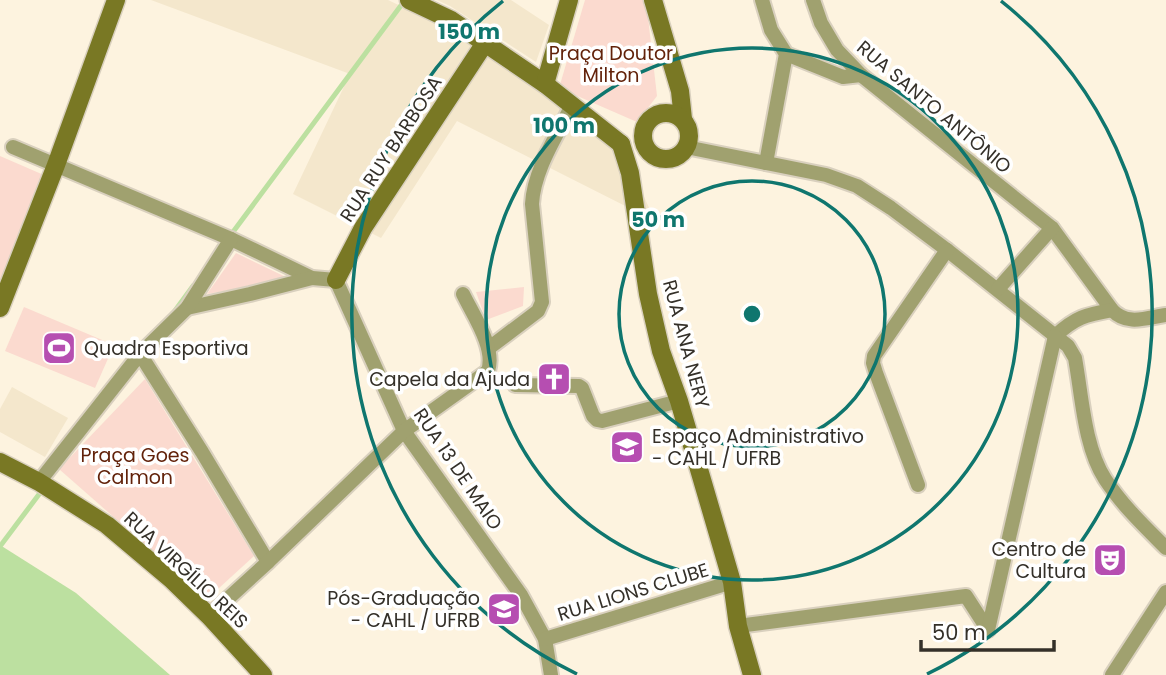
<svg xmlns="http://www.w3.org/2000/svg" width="1166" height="675" font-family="Poppins,sans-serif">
  <rect width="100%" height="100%" fill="#fdf3df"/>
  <!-- built -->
  <g fill="#f4e7cc">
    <polygon points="151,0 388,0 449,29 623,150 655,221 457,121 381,238 293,194 350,74"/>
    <polygon points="437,0 511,0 549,25 536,62 450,6"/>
    <polygon points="12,387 68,418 45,457 0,432 0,409"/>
  </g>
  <!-- green -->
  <g fill="#fbdacf">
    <polygon points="585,0 646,0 657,96 637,122 559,88"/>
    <polygon points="0,156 53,179 0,314"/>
    <polygon points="236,253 290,279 207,294"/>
    <polygon points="524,287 523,306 486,320 476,292"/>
    <polygon points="24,307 114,345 95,388 5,351"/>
    <polygon points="145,379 254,556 207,599 59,469"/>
  </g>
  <!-- water -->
  <polygon fill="#bce0a0" points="0,545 76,593 170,675 0,675"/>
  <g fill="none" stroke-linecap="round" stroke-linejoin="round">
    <!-- stream -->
    <g stroke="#bce0a0" stroke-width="5">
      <polyline points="230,236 405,0"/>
      <polyline points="174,312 193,286"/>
      <polyline points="1,545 43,489"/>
    </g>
    <!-- street casing -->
    <g stroke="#d9d0be" stroke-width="18">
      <g id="street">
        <polyline points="762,0 771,30 786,54 766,163"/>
        <path d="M 813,0 L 821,23 L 837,50 L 861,75 L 1052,228 L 1112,310 C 1127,326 1146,318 1166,315"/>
        <polyline points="786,54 843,77 861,75"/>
        <polyline points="13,147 231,239 312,278 336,280 404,431 521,595 545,639 551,675"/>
        <path d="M 686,147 L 826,175 L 857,186 L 891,208 L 947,250 L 1068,346 L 1075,358 C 1082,396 1084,446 1105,479 C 1122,505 1144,526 1166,548"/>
        <polyline points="998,289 1052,228"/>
        <polyline points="187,308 250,294 312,278"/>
        <path d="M 1055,336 C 1076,317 1085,315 1112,310"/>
        <path d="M 489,348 L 538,311 L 542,302 L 532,204 C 534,169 557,136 572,105"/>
        <polyline points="140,354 202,452 268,562"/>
        <polyline points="515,385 579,386 582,388 593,416 597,420 602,421 679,401"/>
        <polyline points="39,482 140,354 187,308 231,239"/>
        <polyline points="918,485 876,373 873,363 874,356 947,250"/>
        <path d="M 209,616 L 268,562 L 404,431 L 488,371 C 496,348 473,315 463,294"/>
        <polyline points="738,626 966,596 988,630"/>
        <polyline points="988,630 1055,336"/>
        <polyline points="545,639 732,582"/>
        <polyline points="1112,675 1166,592"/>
      </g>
    </g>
    <!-- secondary casing -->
    <g stroke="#d9d0be" stroke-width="21">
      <g id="secondary">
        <polyline points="409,0 451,20 545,84 621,144"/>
        <polyline points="653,0 680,91 683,119"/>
        <polyline points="545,84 569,0"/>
        <circle cx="666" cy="136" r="23"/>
        <polyline points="621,144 630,173 648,294 661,351 679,401 732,582 738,626 752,675"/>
        <polyline points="336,280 363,228 485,43"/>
        <polyline points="0,308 56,165 116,0"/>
        <polyline points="0,462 39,482 107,525 171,579 209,616 263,675"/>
      </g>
    </g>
    <!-- street -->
    <use href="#street" stroke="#a0a16f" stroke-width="14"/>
    <!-- secondary -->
    <use href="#secondary" stroke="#797824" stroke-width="18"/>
  </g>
  <!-- distance rings -->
  <g fill="none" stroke="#0f766e" stroke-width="3.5">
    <circle cx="752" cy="314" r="133"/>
    <circle cx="752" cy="314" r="266"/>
    <path d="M577 674A400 400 0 0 1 503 1M1001 1A400 400 0 0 1 927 674"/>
  </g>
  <!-- icons -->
  <defs>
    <g id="stadium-square" transform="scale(1.75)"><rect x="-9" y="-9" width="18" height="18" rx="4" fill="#b64eb1" stroke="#fff"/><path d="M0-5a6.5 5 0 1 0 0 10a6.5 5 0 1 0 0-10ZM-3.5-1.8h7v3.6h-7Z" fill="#fff"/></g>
    <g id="church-square" transform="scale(1.75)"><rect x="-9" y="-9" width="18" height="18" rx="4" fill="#b64eb1" stroke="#fff"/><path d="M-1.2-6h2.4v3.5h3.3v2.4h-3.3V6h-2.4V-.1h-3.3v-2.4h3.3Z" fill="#fff"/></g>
    <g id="university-square" transform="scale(1.75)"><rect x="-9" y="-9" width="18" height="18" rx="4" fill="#b64eb1" stroke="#fff"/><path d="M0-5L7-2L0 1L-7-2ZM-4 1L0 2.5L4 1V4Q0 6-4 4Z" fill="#fff"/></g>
    <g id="theatre-square" transform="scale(1.75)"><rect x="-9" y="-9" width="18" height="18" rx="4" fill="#b64eb1" stroke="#fff"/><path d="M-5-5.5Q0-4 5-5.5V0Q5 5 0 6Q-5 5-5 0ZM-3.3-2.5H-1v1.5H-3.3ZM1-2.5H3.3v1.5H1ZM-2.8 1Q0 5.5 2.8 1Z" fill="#fff"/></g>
  </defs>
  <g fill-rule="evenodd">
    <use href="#stadium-square" x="59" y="348"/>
    <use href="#church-square" x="554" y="379"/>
    <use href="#university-square" x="627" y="447"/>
    <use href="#theatre-square" x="1110" y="560"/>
    <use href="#university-square" x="504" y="609"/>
  </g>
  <g text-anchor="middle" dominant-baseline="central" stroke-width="7" stroke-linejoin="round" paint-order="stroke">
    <!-- park labels -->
    <g font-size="19" fill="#62220a" stroke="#fff">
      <text x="611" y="53">Praça Doutor<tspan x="611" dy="22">Milton</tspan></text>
      <text x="135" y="455">Praça Goes<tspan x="135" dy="22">Calmon</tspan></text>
    </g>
    <!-- street labels -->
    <g font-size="19" fill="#343029" stroke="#fff">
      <text transform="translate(934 107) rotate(40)">RUA SANTO ANTÔNIO</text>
      <text transform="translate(391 149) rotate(-57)">RUA RUY BARBOSA</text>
      <text transform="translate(686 344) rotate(75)">RUA ANA NERY</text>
      <text transform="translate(458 469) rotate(56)">RUA 13 DE MAIO</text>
      <text transform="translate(186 570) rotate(43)">RUA VIRGÍLIO REIS</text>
      <text transform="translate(633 592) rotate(-17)">RUA LIONS CLUBE</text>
    </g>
    <!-- poi labels -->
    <g font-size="19" fill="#343029" stroke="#fff" text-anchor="end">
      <text x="84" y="348" text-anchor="start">Quadra Esportiva</text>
      <text x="530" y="379">Capela da Ajuda</text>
      <text x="652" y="436" text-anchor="start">Espaço Administrativo<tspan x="652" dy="22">- CAHL / UFRB</tspan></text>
      <text x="1086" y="549">Centro de<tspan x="1086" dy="22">Cultura</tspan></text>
      <text x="480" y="598">Pós-Graduação<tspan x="480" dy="22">- CAHL / UFRB</tspan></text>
    </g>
  </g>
  <circle cx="752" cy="314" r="10" fill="#0f766e" stroke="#fff" stroke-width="3.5"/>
  <g font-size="21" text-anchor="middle" font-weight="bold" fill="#0f766e" stroke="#fff" stroke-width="7" stroke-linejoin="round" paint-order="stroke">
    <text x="469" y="39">150 m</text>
    <text x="564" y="133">100 m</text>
    <text x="658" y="227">50 m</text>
  </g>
  <!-- scale -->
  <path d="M921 640v10h133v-10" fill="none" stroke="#343029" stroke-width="3.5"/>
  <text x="932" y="640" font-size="21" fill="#343029" stroke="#ffffff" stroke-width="5" paint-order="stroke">50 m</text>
</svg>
